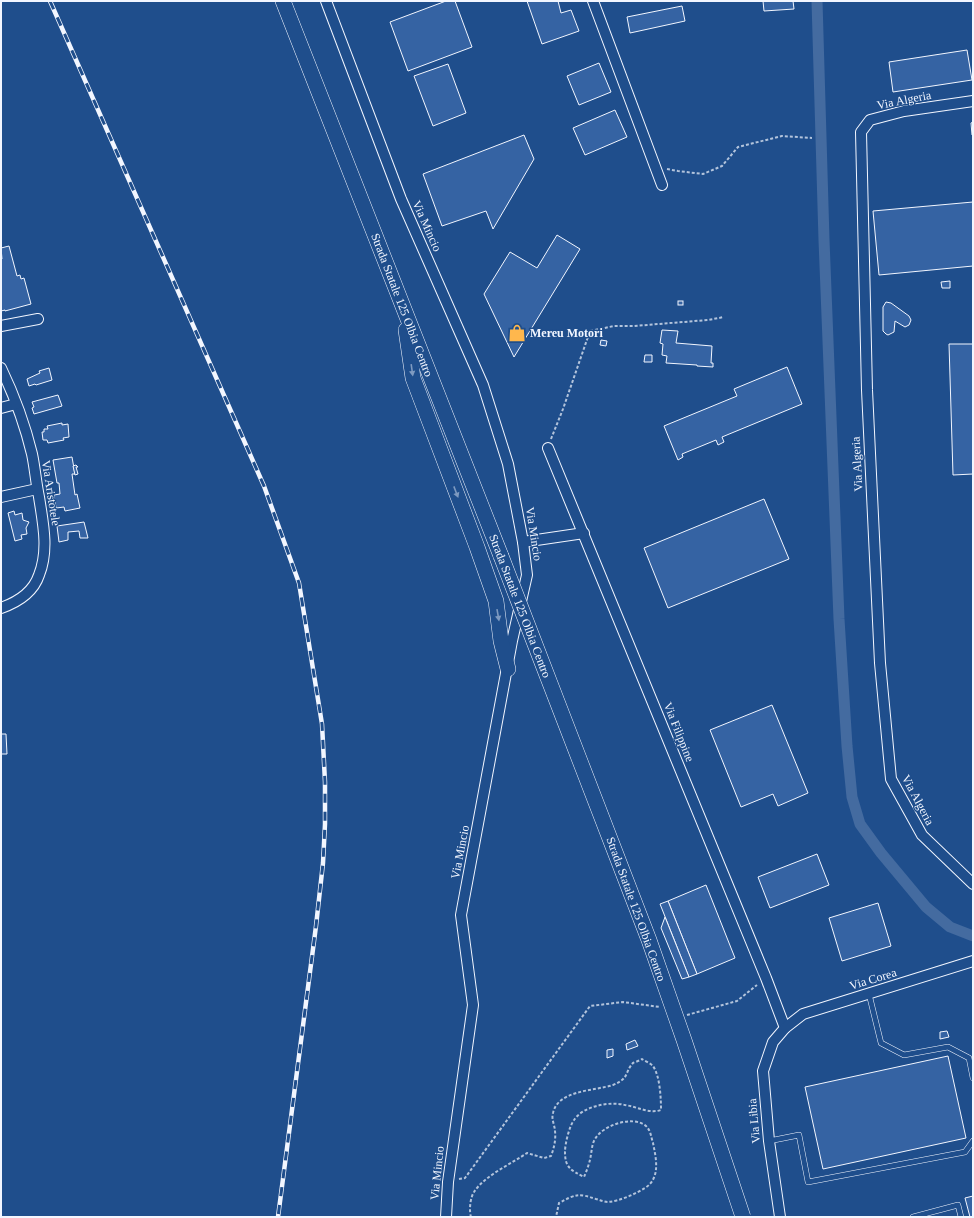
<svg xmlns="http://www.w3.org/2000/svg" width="974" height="1218" font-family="'Times New Roman',serif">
  <rect width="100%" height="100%" fill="#1f4e8c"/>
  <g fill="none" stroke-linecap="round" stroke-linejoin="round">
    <!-- canal -->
    <polyline stroke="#446ba0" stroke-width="11" points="817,1 824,240 839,619 847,746 852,797 860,824 881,853 926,907 950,927 973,936"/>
  </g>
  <!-- building -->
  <g fill="#3563a3" stroke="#f2f6ff">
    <polygon points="446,1 455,1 472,47 408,71 390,22"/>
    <polygon points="527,1 558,1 561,13 571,10 579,31 542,44"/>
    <polygon points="763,1 793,1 794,9 764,11"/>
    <polygon points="682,6 685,21 630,33 627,17"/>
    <polygon points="967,50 972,80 893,92 889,62"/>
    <polygon points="599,63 611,92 579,105 567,76"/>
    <polygon points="448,64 466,113 433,126 414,76"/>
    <polygon points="615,110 627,137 585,155 573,128"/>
    <polygon points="973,122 973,135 972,135 971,123"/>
    <polygon points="524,135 534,159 493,229 486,211 442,226 423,174"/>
    <polygon points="973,202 973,266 879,275 873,211"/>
    <polygon points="557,235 580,249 514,357 484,294 510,252 537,268"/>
    <polygon points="9,246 17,276 20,275 21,279 24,278 31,304 5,311 5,310 1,311 1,259 2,259 1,248"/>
    <polygon points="950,281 950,288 942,288 941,282"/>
    <rect x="678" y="301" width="5" height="4"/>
    <polygon points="886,302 891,303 909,316 911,320 909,325 905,327 895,321 894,332 888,335 886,334 883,331 883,307"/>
    <polygon points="662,330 678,331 676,343 712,346 711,363 713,363 713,367 697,366 697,365 666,363 667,356 662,355 663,344 660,343"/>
    <polygon points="601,340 607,341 606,346 600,345"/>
    <polygon points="949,344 973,344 973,474 953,475"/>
    <polygon points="645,355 652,355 652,362 644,362"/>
    <polygon points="787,367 802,404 722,437 724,442 718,445 716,440 682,454 683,457 678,460 664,426 737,396 734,389"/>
    <polygon points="49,368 52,380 36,385 35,384 29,386 27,379 40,373 39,371"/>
    <polygon points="58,395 62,406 34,414 32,408 34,407 32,402"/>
    <polygon points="62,423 62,425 68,424 69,437 63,438 64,440 48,443 47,440 43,440 42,432 44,432 44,429 48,429 47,426"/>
    <polygon points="72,457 75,474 72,474 75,495 77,494 80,508 65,511 64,507 56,508 54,495 60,494 59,483 57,483 53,460"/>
    <polygon points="76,465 78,467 76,467 78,474 75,475 73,466"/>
    <polygon points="764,499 789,559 668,608 644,548"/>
    <polygon points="14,511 15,515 22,513 23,520 29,522 26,528 27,534 21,535 22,539 15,541 8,513"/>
    <polygon points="84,522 88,538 80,538 79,531 68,532 68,540 59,542 57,526"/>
    <polygon points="772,705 808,793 778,806 773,794 741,807 710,730"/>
    <polygon points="1,734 6,734 7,754 1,754"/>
    <polygon points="817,854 829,885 770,908 758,877"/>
    <polygon points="706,885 735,958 697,974 668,901"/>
    <polygon points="668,901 697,974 689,977 660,904"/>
    <polygon points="878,903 891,946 842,961 829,918"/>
    <polygon points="665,917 689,977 682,979 661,928"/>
    <polygon points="947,1031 949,1037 940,1039 940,1032"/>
    <polygon points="635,1040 638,1046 627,1050 626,1044"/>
    <polygon points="613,1049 613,1056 607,1058 607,1050"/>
    <polygon points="948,1056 966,1138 823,1169 805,1087"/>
    <polygon points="973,1196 973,1217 970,1217 965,1198"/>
  </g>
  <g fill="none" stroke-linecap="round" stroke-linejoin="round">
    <!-- service casing -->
    <g stroke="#f2f6ff" stroke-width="6">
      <g id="service">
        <polyline points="869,994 881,1043 904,1055 948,1047 969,1058 973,1078"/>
        <polyline points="769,1141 799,1135 808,1182 965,1152 973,1141"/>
        <polyline points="913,1217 958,1205 961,1217"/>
      </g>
    </g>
    <!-- minor casing -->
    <g stroke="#f2f6ff" stroke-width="12">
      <g id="minor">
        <polyline points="326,1 401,199 483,385 508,464 523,542 527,575 512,641 461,915 473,1005 448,1182 446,1217"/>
        <polyline points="593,1 662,185"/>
        <polyline points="973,101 904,111 870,120 861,132 867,390 880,663 891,779 922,835 973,884"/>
        <polyline points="1,326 38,319"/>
        <path d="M 1,368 C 14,395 25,425 32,454 C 35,468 36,483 39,497 C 43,523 49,550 39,575 C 33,593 18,602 1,608"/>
        <polyline points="1,408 16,404"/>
        <polyline points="548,448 766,978 785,1028"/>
        <polyline points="1,497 37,489"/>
        <polyline points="523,542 584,533"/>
        <polyline points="780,1217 769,1141 763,1071 773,1042 785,1028 803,1014 973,961"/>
      </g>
    </g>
    <!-- primary casing -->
    <g stroke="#f2f6ff" stroke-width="16">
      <g id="primary">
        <polyline points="283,1 501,556"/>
        <polyline points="406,330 413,378 477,547 496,601 501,641 508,669"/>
      </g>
    </g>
    <!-- path -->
    <g stroke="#b3c4dc" stroke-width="2" stroke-dasharray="3 2" stroke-linecap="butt">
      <polyline points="667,169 678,171 703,174 722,166 738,147 782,136 812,138"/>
      <polyline points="551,439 563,409 590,331 614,326 634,326 708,320 724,317"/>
      <polyline points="687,1015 737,1001 757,985"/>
      <polyline points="459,1179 465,1178 590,1006 623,1002 660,1007"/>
      <path d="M 471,1217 C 469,1211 470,1198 474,1192 C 484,1176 511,1164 527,1153 L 544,1158 L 551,1156 C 554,1148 556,1140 555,1131 C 555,1126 551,1119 553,1113 C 558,1090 594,1091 613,1085 C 630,1078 624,1073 633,1063 C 635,1062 639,1061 642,1059 C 645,1061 650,1063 653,1066 C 660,1076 661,1098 661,1110 C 649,1114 638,1107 625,1105 C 610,1101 583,1106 574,1120 C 569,1127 565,1144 565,1152 C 565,1168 571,1170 584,1177 C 587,1170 590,1162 591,1154 C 592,1149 592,1144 595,1139 C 603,1125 633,1115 646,1126 C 651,1131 651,1137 653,1143 C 656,1158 661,1178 645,1188 C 635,1194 620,1201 608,1202 C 604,1202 600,1200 596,1199 C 578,1193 576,1194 559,1203 L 556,1217"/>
    </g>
    <!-- service -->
    <use href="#service" stroke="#1f4e8c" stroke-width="5"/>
    <!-- minor -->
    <use href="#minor" stroke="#1f4e8c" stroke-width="10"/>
    <!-- primary -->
    <use href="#primary" stroke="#1f4e8c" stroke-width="15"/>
    <!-- rail casing -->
    <g stroke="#f2f6ff" stroke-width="4.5">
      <polyline id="rail" points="50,1 264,486 299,583 322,724 325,782 325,824 323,863 316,926 278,1217"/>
    </g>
    <!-- rail -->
    <use href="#rail" stroke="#1f4e8c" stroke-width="3" stroke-dasharray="9" stroke-linecap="butt"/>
    <!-- primary-bridge casing -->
    <g stroke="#f2f6ff" stroke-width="16" stroke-linecap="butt">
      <polyline id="primary-bridge" points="501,556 649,940 684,1040 743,1217"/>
    </g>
    <!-- primary-bridge -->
    <use href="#primary-bridge" stroke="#1f4e8c" stroke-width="15"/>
  </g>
  <!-- one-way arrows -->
  <defs><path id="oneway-solid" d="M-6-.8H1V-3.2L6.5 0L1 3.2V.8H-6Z"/></defs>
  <g fill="#7e9ac0">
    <use href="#oneway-solid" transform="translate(412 370) rotate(82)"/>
    <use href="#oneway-solid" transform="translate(456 492) rotate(69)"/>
    <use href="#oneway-solid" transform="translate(498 615) rotate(80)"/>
  </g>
  <!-- icons -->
  <defs>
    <g id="shop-bare" transform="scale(1.38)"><path d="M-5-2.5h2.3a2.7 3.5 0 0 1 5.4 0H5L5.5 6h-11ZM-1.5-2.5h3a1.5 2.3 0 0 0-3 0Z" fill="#ffb74d" stroke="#1f4e8c" stroke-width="2.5" paint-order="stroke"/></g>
  </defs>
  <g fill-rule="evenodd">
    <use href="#shop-bare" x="517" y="333"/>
  </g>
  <g text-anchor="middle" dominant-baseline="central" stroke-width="3" stroke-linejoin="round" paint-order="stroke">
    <!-- street labels -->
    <g font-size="12" fill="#f2f6ff" stroke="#1f4e8c">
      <text transform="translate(904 100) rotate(-11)">Via Algeria</text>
      <text transform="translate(427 226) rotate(66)">Via Mincio</text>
      <text transform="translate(402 305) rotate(69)">Strada Statale 125 Olbia Centro</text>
      <text transform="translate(857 464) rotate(-93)">Via Algeria</text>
      <text transform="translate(51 493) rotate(81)">Via Aristotele</text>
      <text transform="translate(534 534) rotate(81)">Via Mincio</text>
      <text transform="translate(520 606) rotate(69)">Strada Statale 125 Olbia Centro</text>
      <text transform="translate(679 732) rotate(68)">Via Filippine</text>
      <text transform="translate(918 800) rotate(62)">Via Algeria</text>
      <text transform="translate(460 852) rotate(-79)">Via Mincio</text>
      <text transform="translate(636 909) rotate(70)">Strada Statale 125 Olbia Centro</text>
      <text transform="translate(873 979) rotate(-17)">Via Corea</text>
      <text transform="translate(754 1121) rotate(-95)">Via Libia</text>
      <text transform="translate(437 1173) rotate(-84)">Via Mincio</text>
    </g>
    <!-- poi labels -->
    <g font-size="12" font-weight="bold" fill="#f2f6ff" stroke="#1f4e8c" text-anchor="start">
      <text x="530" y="333">Mereu Motori</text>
    </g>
  </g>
  <!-- border -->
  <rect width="974" height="1218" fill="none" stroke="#f2f6ff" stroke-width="4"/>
</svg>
